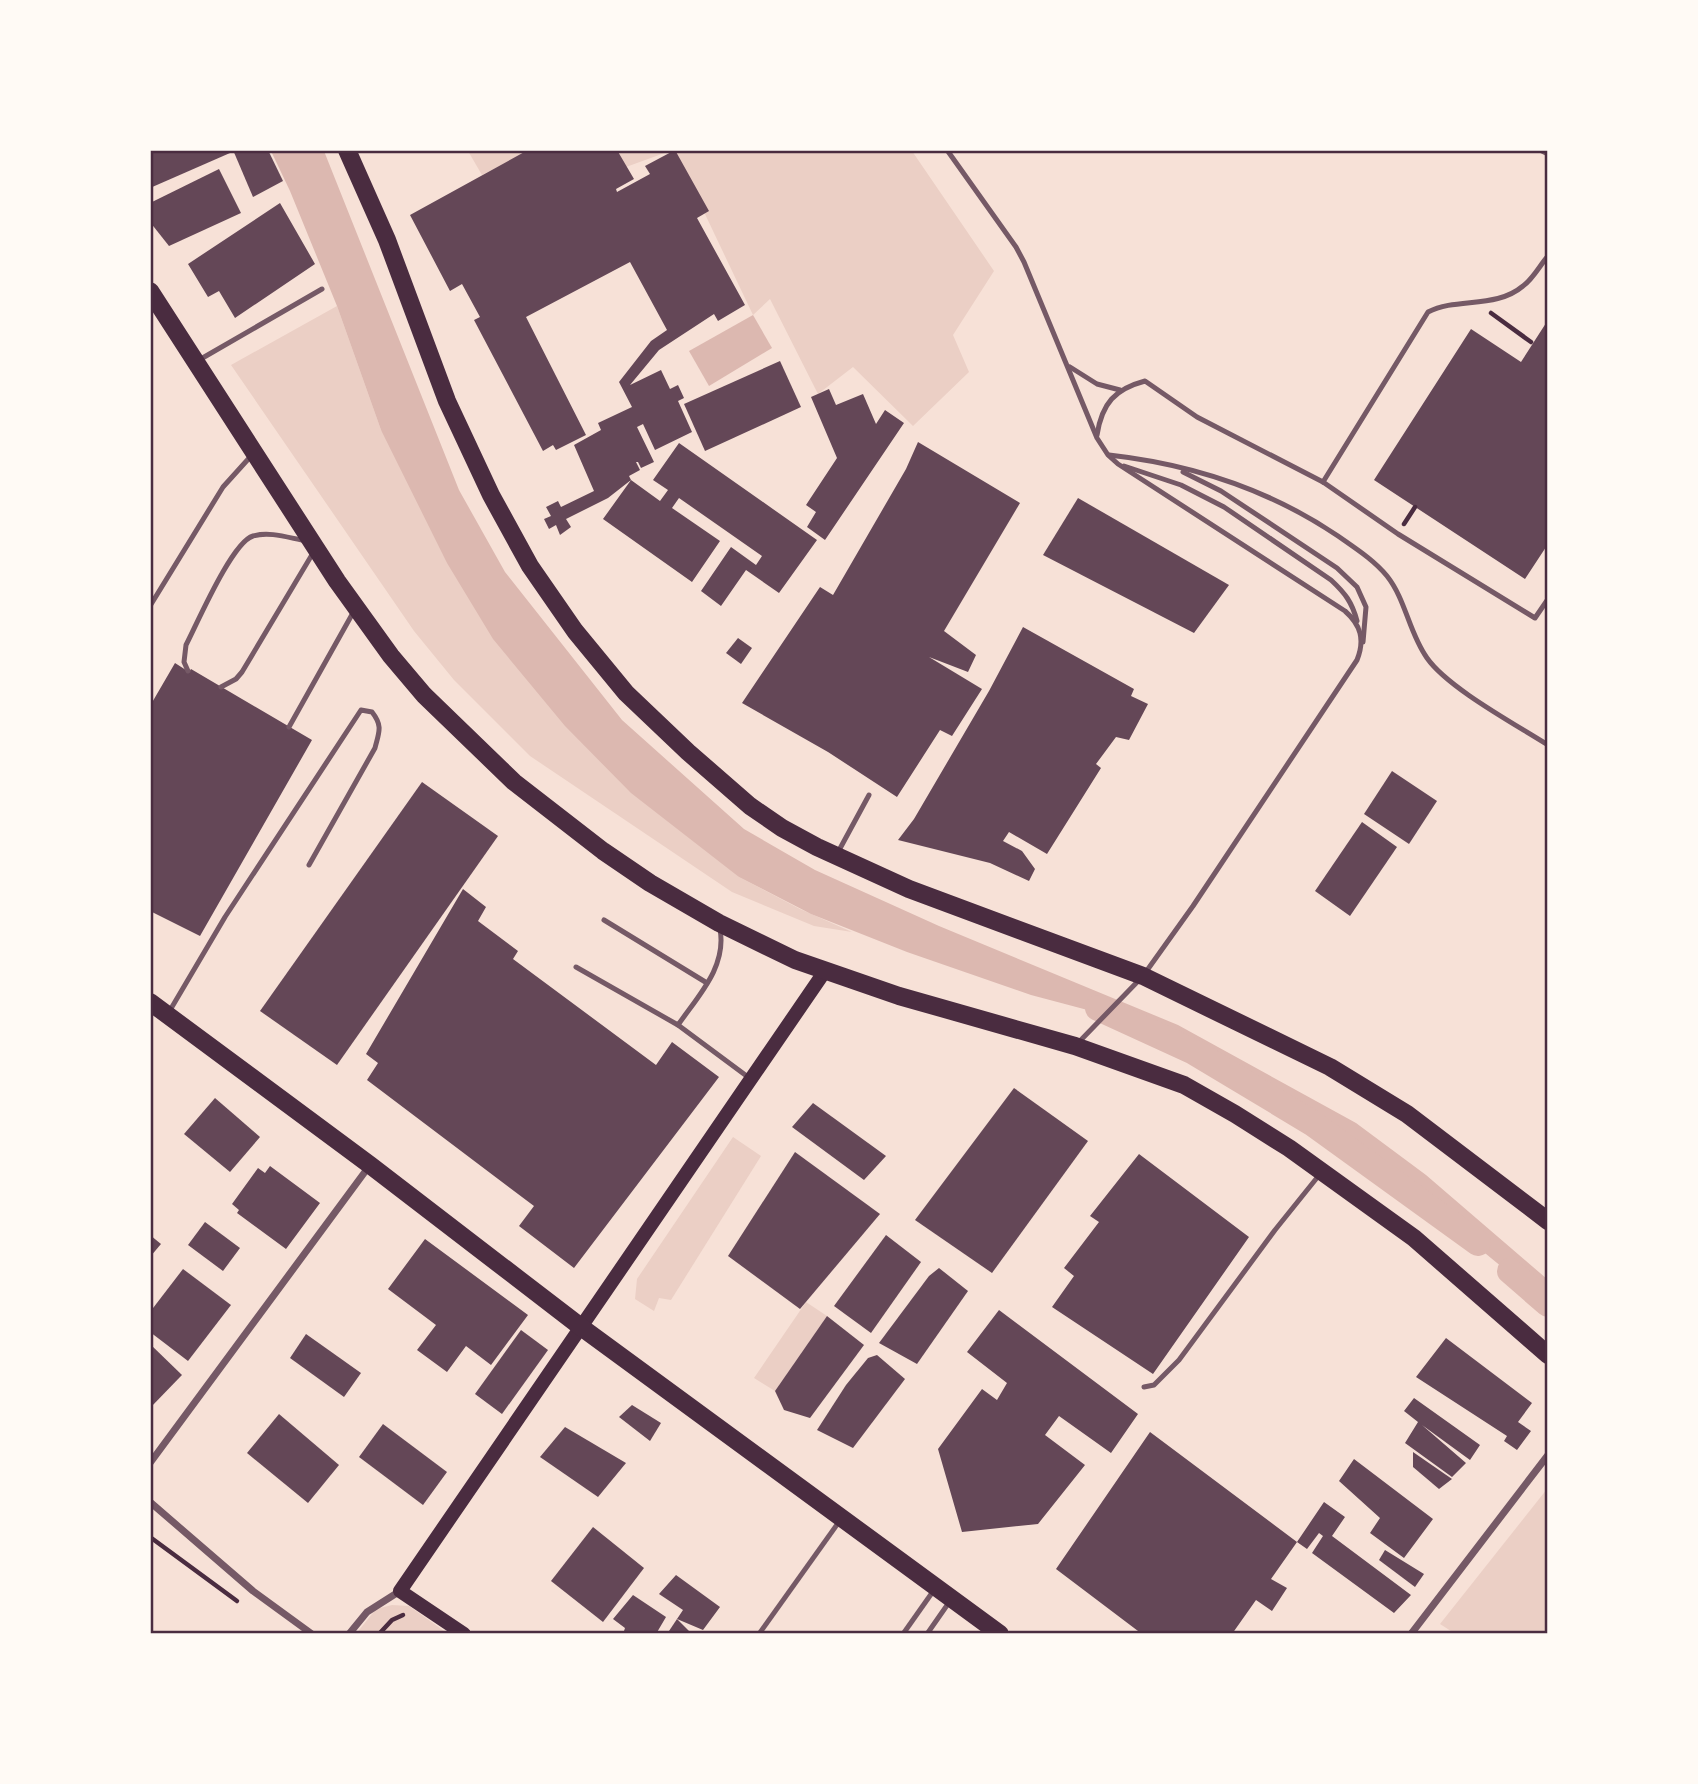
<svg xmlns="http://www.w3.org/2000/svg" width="1698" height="1784" font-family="'Fira Sans',sans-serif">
  <rect width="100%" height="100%" fill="#f7e1d7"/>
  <!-- green -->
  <g fill="#ebcfc5">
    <polygon points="468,151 528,151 482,175"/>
    <polygon points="617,151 670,151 626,167"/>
    <polygon points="675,151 912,151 994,271 953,335 969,372 913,426 853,367 818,394 770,299 753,315"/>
    <polygon points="337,306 381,430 739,877 800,909 852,932 814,926 732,892 530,756 454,680 414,631 231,365"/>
    <polygon points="733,1137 761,1156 671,1300 659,1298 654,1311 635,1299 637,1279"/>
    <polygon points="806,1302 827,1316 775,1391 754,1378"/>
    <polygon points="1547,1489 1547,1633 1454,1633 1440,1624"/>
    <polygon points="392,1605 409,1606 447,1633 356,1634 376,1609"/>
  </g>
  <!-- water -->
  <g fill="#dcb8b0">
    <polygon points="271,151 324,151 459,490 505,572 622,720 744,829 815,870 939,926 1178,1025 1356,1123 1426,1175 1547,1279 1547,1304 1452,1226 1312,1123 1194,1052 1129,1021 1031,995 907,952 811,914 739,877 631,793 565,726 493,639 447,563 381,430 337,306 290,191"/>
    <polygon points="753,315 772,348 709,386 689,351"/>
  </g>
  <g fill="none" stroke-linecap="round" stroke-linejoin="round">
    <!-- canal -->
    <g stroke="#dcb8b0" stroke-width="26">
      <polyline points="1098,1008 1194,1052 1312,1123 1478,1243"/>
      <polyline points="1510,1271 1548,1304"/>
    </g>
  </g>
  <!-- building -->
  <g fill="#644757">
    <polygon points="150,150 229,150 230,153 150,188"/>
    <polygon points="233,150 268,150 283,181 253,197"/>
    <polygon points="528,150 617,150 634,179 616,189 617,192 650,174 645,166 675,150 709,211 697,218 745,305 718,321 714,314 659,350 630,385 661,370 670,389 678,385 684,398 678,401 692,432 655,450 643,424 637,427 654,462 641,468 638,462 636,462 640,470 629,476 631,480 660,501 668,490 653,480 679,443 817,540 779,593 746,570 721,606 701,591 731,547 756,565 762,556 679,498 672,508 720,541 692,582 603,519 631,480 608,498 566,519 571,527 560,535 556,525 549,529 544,519 551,516 546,507 558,501 561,507 594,491 574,445 601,430 598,423 632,407 619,382 651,341 667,330 630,262 526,317 586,435 556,450 553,445 543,451 474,320 480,317 462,284 450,291 410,215"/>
    <polygon points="219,169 241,213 169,246 150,222 150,203"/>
    <polygon points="280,203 315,264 235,318 219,291 208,297 188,264"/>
    <polygon points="1548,320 1548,544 1525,579 1374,480 1471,329 1521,362"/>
    <polygon points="780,361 801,407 705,451 684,404"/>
    <polygon points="829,389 836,405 863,394 876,424 885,410 904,423 825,540 807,527 816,512 806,505 837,458 811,397"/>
    <polygon points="918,442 1020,503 944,631 976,655 968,672 929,657 982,689 952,736 940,730 897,797 828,752 742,703 820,587 833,595 906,469"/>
    <polygon points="1078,498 1229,585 1194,633 1043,555"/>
    <polygon points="1023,627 1134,689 1131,696 1148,704 1129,740 1116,737 1096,764 1101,768 1047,854 1009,832 1003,841 1022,851 1035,869 1029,881 990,863 898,840 914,819 989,691"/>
    <polygon points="738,638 752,648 741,664 726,653"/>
    <polygon points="175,663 189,672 191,669 312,740 200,936 150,911 150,706"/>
    <polygon points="1392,771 1437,801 1409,844 1364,814"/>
    <polygon points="422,782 498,836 337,1065 260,1011"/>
    <polygon points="1362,822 1397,847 1350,916 1315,891"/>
    <polygon points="463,889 486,907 478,921 518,951 513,959 656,1065 672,1042 719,1077 574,1268 519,1226 534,1206 367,1080 378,1063 366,1054"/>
    <polygon points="1014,1088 1088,1141 992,1273 915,1220"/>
    <polygon points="215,1098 260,1137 230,1172 184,1134"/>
    <polygon points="813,1103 886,1156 864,1180 792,1127"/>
    <polygon points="795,1152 880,1214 800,1309 728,1256"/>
    <polygon points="1139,1154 1249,1237 1153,1374 1052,1307 1074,1276 1064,1268 1099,1222 1090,1216"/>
    <polygon points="270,1166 320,1203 286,1249 237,1213 239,1210 232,1204 258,1168 265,1173"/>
    <polygon points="205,1222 240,1248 223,1271 188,1245"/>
    <polygon points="150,1235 161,1244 150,1257"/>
    <polygon points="886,1235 921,1262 871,1333 834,1306"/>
    <polygon points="425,1239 528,1315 491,1365 466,1346 447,1372 417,1350 436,1325 388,1289"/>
    <polygon points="939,1268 968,1291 917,1364 879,1343 929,1276"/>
    <polygon points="183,1269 231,1305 188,1361 150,1332 150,1312"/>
    <polygon points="999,1310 1138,1414 1111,1453 1059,1416 1045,1435 1085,1465 1038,1524 962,1532 938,1449 982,1389 997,1400 1007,1383 967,1352"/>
    <polygon points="827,1316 864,1345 810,1418 784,1410 775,1391"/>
    <polygon points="521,1330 548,1350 502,1414 475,1394"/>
    <polygon points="306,1334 361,1373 344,1397 290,1358"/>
    <polygon points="1446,1338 1532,1403 1518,1422 1531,1431 1517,1450 1504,1441 1507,1436 1416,1377"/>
    <polygon points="150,1344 182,1375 150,1408"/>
    <polygon points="877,1355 905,1379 853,1448 817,1430 846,1385 868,1358"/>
    <polygon points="1414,1398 1480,1445 1470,1460 1422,1425 1466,1463 1452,1477 1405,1443 1418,1422 1404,1411"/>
    <polygon points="632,1405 661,1423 650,1441 619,1417"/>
    <polygon points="279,1414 339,1465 308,1503 247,1453"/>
    <polygon points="383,1424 447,1472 423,1505 359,1457"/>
    <polygon points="565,1427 626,1463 598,1497 540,1457"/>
    <polygon points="1150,1432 1297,1542 1271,1579 1287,1588 1272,1611 1256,1600 1232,1634 1142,1634 1056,1569"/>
    <polygon points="1413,1452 1452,1479 1439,1489 1413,1467"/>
    <polygon points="1354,1459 1433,1519 1404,1558 1370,1533 1380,1518 1339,1481"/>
    <polygon points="1324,1502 1345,1517 1332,1536 1411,1595 1394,1613 1312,1553 1323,1536 1319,1533 1307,1549 1297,1542"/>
    <polygon points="593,1527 644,1568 603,1622 551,1581"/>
    <polygon points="1385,1550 1424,1574 1415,1587 1379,1560"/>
    <polygon points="676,1575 720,1607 703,1630 677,1619 683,1610 659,1594"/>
    <polygon points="633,1595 666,1617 656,1634 623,1634 625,1628 613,1619"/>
    <polygon points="677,1619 692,1634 667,1634"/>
  </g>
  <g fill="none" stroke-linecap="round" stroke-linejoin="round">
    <!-- path -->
    <g stroke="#4a2c40" stroke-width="4.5">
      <polyline points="1491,313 1531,342"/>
      <polyline points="1404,524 1415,507"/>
      <polyline points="150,1537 237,1601"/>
      <polyline points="379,1634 392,1620 403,1615"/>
    </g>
    <!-- service -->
    <g stroke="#755966" stroke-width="5">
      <path d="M 947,150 L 1016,247 L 1024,262 L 1097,438 L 1108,455 L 1118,464 L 1345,611 C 1361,625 1365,640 1357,660 L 1193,906 L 1143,976 L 1077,1044"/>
      <polyline points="1540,150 1548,154"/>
      <polyline points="199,360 322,289"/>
      <polyline points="1070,367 1097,384 1120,390"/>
      <path d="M 1097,435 C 1102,403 1115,389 1145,381 L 1197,417 L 1323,482 L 1398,534 L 1535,618 L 1548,599"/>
      <path d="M 1109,455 C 1190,464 1270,490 1338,536 C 1355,548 1374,560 1387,576 C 1406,600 1409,633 1427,658 C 1448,688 1515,724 1548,745"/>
      <path d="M 1124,466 L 1181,485 L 1224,507 L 1331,580 C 1345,593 1352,602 1357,621"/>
      <polyline points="1183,472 1221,491 1337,568 1357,587 1366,607 1363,642"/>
      <path d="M 1323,482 L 1428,312 C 1457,297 1496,309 1523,286 C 1533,279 1540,265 1548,256"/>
      <polyline points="150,606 223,487 251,456"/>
      <path d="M 188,671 L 184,662 L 186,645 C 197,624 232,542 253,536 C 270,531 289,538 306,541"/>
      <polyline points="221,687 236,679 242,672 313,553"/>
      <polyline points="289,727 354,611"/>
      <polyline points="837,854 869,795"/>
      <polyline points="604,920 707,983"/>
      <path d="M 576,967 L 678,1025 C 698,996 727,967 720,929"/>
      <path d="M 169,1012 L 225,917 L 361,710 L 372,712 C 383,726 379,732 375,748 L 309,865"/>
      <polyline points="678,1025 748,1077"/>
      <polyline points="1144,1387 1154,1385 1179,1360 1275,1230 1320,1174"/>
      <polyline points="759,1634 841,1519"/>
      <polyline points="903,1634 934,1590"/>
      <polyline points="927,1634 950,1601"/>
    </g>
    <!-- minor -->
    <g stroke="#755966" stroke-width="7">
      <polyline points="150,1463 370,1165"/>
      <polyline points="150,1502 253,1591 312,1634"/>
      <polyline points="349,1634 367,1612 400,1591"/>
      <polyline points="1411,1634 1548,1455"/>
    </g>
    <!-- secondary -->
    <polyline stroke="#4a2c40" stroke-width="14" points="464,1634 400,1591 825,971"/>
    <!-- primary -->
    <g stroke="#4a2c40" stroke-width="18">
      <polyline points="347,150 387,240 447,401 491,495 530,566 575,631 626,693 688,752 750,806 782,828 817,847 909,889 1143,976 1330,1067 1407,1114 1548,1221"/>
      <polyline points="150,291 337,581 391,656 424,695 514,782 603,851 650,883 719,923 795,960 899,996 1075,1046 1184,1085 1235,1114 1289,1148 1414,1238 1548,1355"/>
      <polyline points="150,1002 370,1165 581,1327 1000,1634"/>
    </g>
  </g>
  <!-- border -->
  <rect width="1698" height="1784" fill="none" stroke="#fffaf5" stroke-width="304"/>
  <rect x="152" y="152" width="1394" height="1480" fill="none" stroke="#4a2c40" stroke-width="2.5"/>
</svg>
